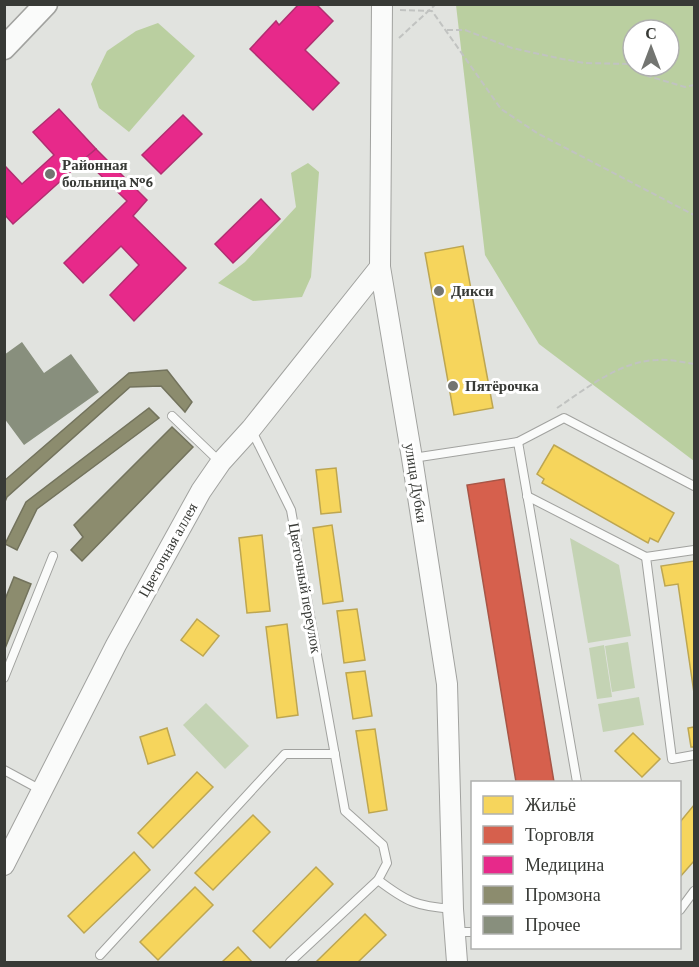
<svg xmlns="http://www.w3.org/2000/svg" width="699" height="967" font-family="'Crimson Pro',serif">
  <rect width="100%" height="100%" fill="#e1e3df"/>
  <!-- green -->
  <g fill="#c4d3b4">
    <polygon points="570,538 619,565 631,636 588,643"/>
    <polygon points="628,642 635,688 612,692 605,646"/>
    <polygon points="604,645 612,697 597,699 589,648"/>
    <polygon points="639,697 644,725 603,732 598,704"/>
    <polygon points="206,703 249,746 225,769 183,725"/>
  </g>
  <!-- forest -->
  <g fill="#bacfa0" fill-rule="evenodd">
    <path d="M 456,5 L 694,5 L 694,461 L 539,344 L 485,255 ZM 633,30 L 669,30 L 669,66 L 633,66 Z"/>
    <polygon points="158,23 195,56 129,132 99,108 91,84 107,51 136,31"/>
    <polygon points="308,163 319,172 311,277 302,297 253,301 218,283 245,262 296,207 291,173"/>
  </g>
  <!-- homes -->
  <g fill="#f6d55c" stroke="#bda651" stroke-width="1.5">
    <polygon points="463,246 493,408 454,415 425,253"/>
    <polygon points="554,445 674,513 658,542 650,538 648,543 542,483 544,479 537,474"/>
    <polygon points="336,468 341,512 321,514 316,470"/>
    <polygon points="332,525 343,601 323,604 313,528"/>
    <polygon points="262,535 270,611 247,613 239,538"/>
    <polygon points="694,561 694,693 678,584 665,586 661,566"/>
    <polygon points="357,609 365,660 344,663 337,611"/>
    <polygon points="197,619 219,636 203,656 181,640"/>
    <polygon points="287,624 298,715 277,718 266,627"/>
    <polygon points="365,671 372,716 353,719 346,673"/>
    <polygon points="694,727 694,747 691,747 688,728"/>
    <polygon points="167,728 175,755 148,764 140,737"/>
    <polygon points="375,729 387,810 369,813 356,731"/>
    <polygon points="633,733 660,759 642,777 615,751"/>
    <polygon points="197,772 213,787 153,848 138,833"/>
    <polygon points="694,805 694,861 680,877 680,822"/>
    <polygon points="253,815 270,832 213,890 195,873"/>
    <polygon points="134,852 150,870 84,933 68,916"/>
    <polygon points="316,867 333,884 270,948 253,931"/>
    <polygon points="195,887 213,905 158,960 140,942"/>
    <polygon points="365,914 386,935 358,962 316,962"/>
    <polygon points="238,947 252,962 222,962"/>
  </g>
  <!-- shops -->
  <polygon fill="#d6604d" stroke="#a75546" stroke-width="1.5" points="504,479 554,782 516,782 467,485"/>
  <!-- health -->
  <g fill="#e7298a" stroke="#b22e71" stroke-width="1.5">
    <polygon points="299,4 316,4 333,21 305,50 339,83 313,110 250,49 276,21 279,25"/>
    <polygon points="59,109 96,149 13,224 4,214 4,165 22,184 54,155 33,132"/>
    <polygon points="183,115 202,134 161,174 142,155"/>
    <polygon points="96,149 147,200 133,216 186,268 134,321 110,295 139,265 121,246 83,283 64,263 127,201 84,159"/>
    <polygon points="261,199 280,219 233,263 215,244"/>
  </g>
  <!-- industry -->
  <g fill="#8c8c6e" stroke="#73735d" stroke-width="1.5">
    <polygon points="167,370 192,402 185,412 161,386 130,387 7,497 4,504 4,481 129,373"/>
    <polygon points="149,408 159,418 37,509 17,550 5,544 26,502"/>
    <polygon points="172,427 193,447 82,561 71,550 83,537 74,525"/>
    <polygon points="14,577 31,584 4,651 4,602"/>
  </g>
  <!-- building -->
  <polygon fill="#888f7d" points="22,342 44,373 71,354 99,392 24,445 4,418 4,355"/>
  <g fill="none" stroke-linecap="round" stroke-linejoin="round">
    <!-- service casing -->
    <g stroke="#a1a29f" stroke-width="10">
      <g id="service">
        <polyline points="172,416 220,462"/>
        <polyline points="251,429 291,510 345,811 383,845 387,863 378,880 290,962"/>
        <polyline points="518,442 577,782"/>
        <polyline points="413,458 518,442 564,418 694,486"/>
        <polyline points="527,496 646,557"/>
        <polyline points="694,550 646,557 672,759 694,755"/>
        <polyline points="4,678 53,556"/>
        <polyline points="4,770 41,790"/>
        <path d="M 378,880 C 407,902 416,906 452,909"/>
        <polyline points="680,910 694,891"/>
        <polyline points="455,932 472,932"/>
        <polyline points="100,955 285,754 335,754"/>
      </g>
    </g>
    <!-- tertiary casing -->
    <g stroke="#a1a29f" stroke-width="22">
      <g id="tertiary">
        <polyline points="382,4 380,267 412,458 447,684 453,909 457,962"/>
        <polyline points="4,865 116,645 201,491 221,462 251,429 380,267"/>
      </g>
    </g>
    <!-- secondary casing -->
    <g stroke="#a1a29f" stroke-width="25">
      <polyline id="secondary" points="4,48 46,4"/>
    </g>
    <!-- path -->
    <g stroke="#c1c3c1" stroke-width="2" stroke-dasharray="6 3" stroke-linecap="butt">
      <polyline points="400,10 432,11 501,109 537,133 694,215"/>
      <polyline points="447,30 465,30 512,48 562,59 585,63 629,64 648,76 685,87 694,85"/>
      <polyline points="399,38 436,4"/>
      <path d="M 557,408 C 587,388 620,361 657,360 C 669,359 683,362 694,364"/>
    </g>
    <!-- service -->
    <use href="#service" stroke="#fafbfa" stroke-width="8"/>
    <!-- tertiary -->
    <use href="#tertiary" stroke="#fafbfa" stroke-width="20"/>
    <!-- secondary -->
    <use href="#secondary" stroke="#fafbfa" stroke-width="22"/>
  </g>
  <!-- markers -->
  <g fill="#737571" stroke="#fff" stroke-width="2">
    <circle cx="50" cy="174" r="6"/>
    <circle cx="439" cy="291" r="6"/>
    <circle cx="453" cy="386" r="6"/>
  </g>
  <g text-anchor="middle" dominant-baseline="central" stroke-width="6" stroke-linejoin="round" paint-order="stroke">
    <!-- poi labels -->
    <g font-size="15" font-weight="bold" fill="#383a36" stroke="#fff" text-anchor="start">
      <text x="62" y="165">Районная<tspan x="62" dy="17">больница №6</tspan></text>
      <text x="451" y="291">Дикси</text>
      <text x="465" y="386">Пятёрочка</text>
    </g>
    <!-- street labels -->
    <g font-size="15" fill="#383a36" stroke="#fff">
      <text transform="translate(416 483) rotate(81)">улица Дубки</text>
      <text transform="translate(168 550) rotate(-61)">Цветочная аллея</text>
      <text transform="translate(305 588) rotate(80)">Цветочный переулок</text>
    </g>
  </g>
  <!-- border -->
  <rect width="699" height="967" fill="none" stroke="#383a36" stroke-width="12"/>
  <!-- legend -->
  <rect x="471" y="781" width="210" height="168" fill="#ffffff" stroke="#afb0af" stroke-width="1.5"/>
  <rect x="483" y="796" width="30" height="18" fill="#f6d55c" stroke="#afb0af" stroke-width="1.5"/>
  <text x="525" y="811" font-size="18" fill="#383a36">Жильё</text>
  <rect x="483" y="826" width="30" height="18" fill="#d6604d" stroke="#afb0af" stroke-width="1.5"/>
  <text x="525" y="841" font-size="18" fill="#383a36">Торговля</text>
  <rect x="483" y="856" width="30" height="18" fill="#e7298a" stroke="#afb0af" stroke-width="1.5"/>
  <text x="525" y="871" font-size="18" fill="#383a36">Медицина</text>
  <rect x="483" y="886" width="30" height="18" fill="#8c8c6e" stroke="#afb0af" stroke-width="1.5"/>
  <text x="525" y="901" font-size="18" fill="#383a36">Промзона</text>
  <rect x="483" y="916" width="30" height="18" fill="#888f7d" stroke="#afb0af" stroke-width="1.5"/>
  <text x="525" y="931" font-size="18" fill="#383a36">Прочее</text>
  <!-- north arrow -->
  <g transform="translate(651 48)"><circle r="28" fill="#ffffff" stroke="#afb0af" stroke-width="1.5"/>
  <path d="M0-4.5L10 22L0 15L-10 22Z" fill="#737571"/>
  <text y="-9" font-size="16" font-weight="bold" text-anchor="middle" fill="#383a36">С</text>
  </g>
</svg>
